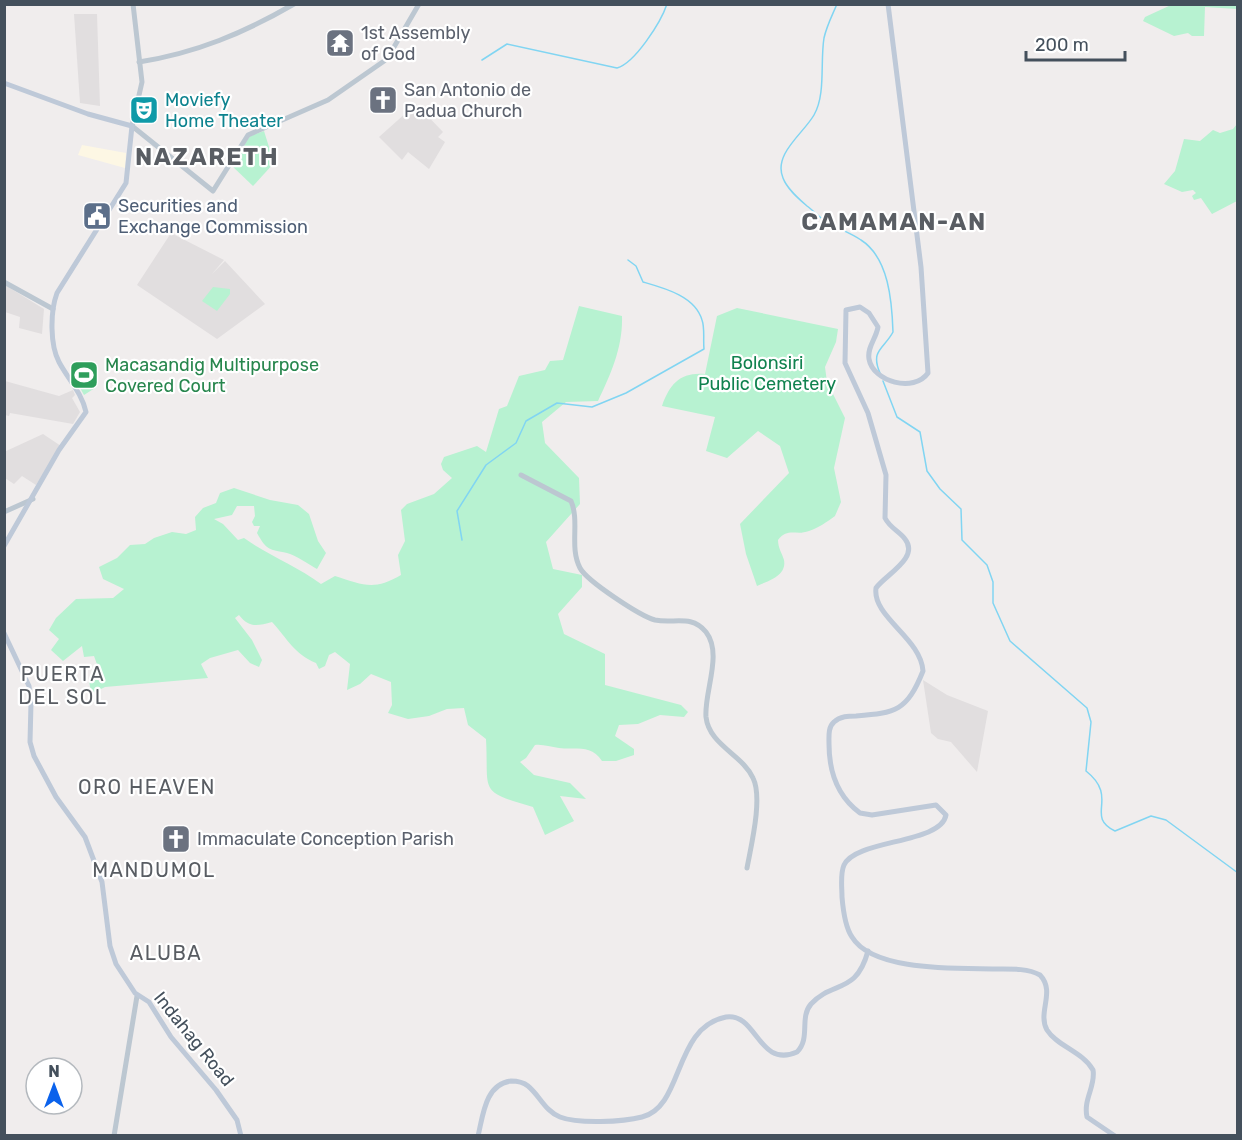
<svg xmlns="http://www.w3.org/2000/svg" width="1242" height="1140" font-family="Rubik,sans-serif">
  <rect width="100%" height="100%" fill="#f0eded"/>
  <!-- commercial -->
  <polygon fill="#fdf7e4" points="82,145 126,153 125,168 78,155"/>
  <!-- education -->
  <g fill="#e1dedf">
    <polygon points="74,14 97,14 100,106 80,103"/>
    <polygon points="416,104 443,132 438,137 445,142 429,169 408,152 402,160 379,137"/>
    <polygon points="171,233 224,260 212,274 225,261 265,304 217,339 137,285"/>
    <polygon points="5,285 44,309 42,334 19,328 20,317 5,312"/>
    <polygon points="5,381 59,396 73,390 75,395 72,398 80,412 73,424 10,413 9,416 5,415"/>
    <polygon points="43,434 61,446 36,485 22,476 14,484 5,478 4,452"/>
    <polygon points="923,680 947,695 988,711 977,772 951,742 938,739 931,733"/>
  </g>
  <!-- green -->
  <g fill="#b7f2d1">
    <polygon points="1171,5 1237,5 1237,9 1205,7 1204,36 1192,36 1188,33 1174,36 1143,21 1145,17"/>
    <polygon points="1237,124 1237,201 1212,214 1201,198 1194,200 1192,196 1196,193 1193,190 1182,192 1164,184 1175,171 1184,139 1200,141 1213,130 1220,133 1233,129"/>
    <polygon points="264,131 274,163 253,186 231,165 250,136"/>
    <polygon points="213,287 230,289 230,294 217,311 202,301"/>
    <path d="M 579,306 L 622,316 C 623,347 611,374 598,401 L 566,402 L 542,422 L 545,443 L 579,478 L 580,504 L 546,542 L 553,569 L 582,575 L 582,587 L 558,614 L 564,634 L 605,654 L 605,685 L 681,705 L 688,712 L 684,717 L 660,715 L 638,724 L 619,725 L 615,736 L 634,749 L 634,755 L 616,761 L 602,761 C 591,744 575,750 559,748 C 550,747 543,744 535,745 L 526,758 L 520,762 L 534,775 L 570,783 L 586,799 L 560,796 L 574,821 L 545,835 L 533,807 C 477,791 489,792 486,739 L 468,725 L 464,708 L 447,709 L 429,716 L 408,719 L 388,713 L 392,705 L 391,682 L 371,674 L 360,684 L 347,690 L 350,664 L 335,652 L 329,655 L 325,666 L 319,669 L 316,663 C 294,654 287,638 272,622 C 257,626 249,628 239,615 L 235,618 L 252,640 L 262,660 L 259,667 L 250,663 L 238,650 L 210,658 L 201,664 L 208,678 L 105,687 L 91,694 L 89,680 L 99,670 L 94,656 L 84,657 L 82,646 L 63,661 L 51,650 L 59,639 L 49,630 L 56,618 L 76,599 L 113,598 L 124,589 L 103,579 L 99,567 L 117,558 L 130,545 L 145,544 L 154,538 L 172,532 L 186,534 L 196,530 L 195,517 L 203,508 L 216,503 L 220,493 L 234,488 L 270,500 L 298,505 L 309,514 L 318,541 L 326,553 L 317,569 C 308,564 297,556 287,553 C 269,549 267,551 257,533 L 260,526 L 254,526 L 252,522 L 255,516 L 254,506 L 237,506 L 232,515 L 214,519 L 223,524 L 238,540 L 244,538 C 269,556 297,566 321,584 L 335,576 C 363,585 374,591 401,575 L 398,555 L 405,541 L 401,510 L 407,504 L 434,494 L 452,478 L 443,470 L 441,464 L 444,457 L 477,446 L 486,452 L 499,409 L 507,406 L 519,376 L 545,370 L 550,361 L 563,360 Z"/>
    <path d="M 737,308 L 838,329 L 836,342 L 825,367 L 827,382 L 845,418 L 834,468 L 841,502 L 835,516 C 827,522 818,528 809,531 C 796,536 788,527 778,540 C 778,548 782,553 784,560 C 787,576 768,581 757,586 L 746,554 L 740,524 L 789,473 L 780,446 L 758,431 L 727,458 L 706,451 L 715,417 L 662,406 C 670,383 681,372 705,374 L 717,316 Z"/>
    <polygon points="88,363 96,377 90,381 95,388 84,395 72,373"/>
  </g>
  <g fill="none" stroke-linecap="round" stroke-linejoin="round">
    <!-- stream -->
    <g stroke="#81d5f2" stroke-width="1.5">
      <path d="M 837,4 C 832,16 827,25 824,38 C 820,62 826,94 814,115 C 803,134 773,154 783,178 C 787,189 799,199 807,206 C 814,211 821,219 828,223 C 839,229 851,233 861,240 C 889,258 892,302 893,332 C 884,349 870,350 880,373"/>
      <path d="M 482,60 L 507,44 L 617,68 C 635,63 661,22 667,4"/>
      <path d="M 883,381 L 897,417 L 920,432 L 927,471 L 940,489 L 961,509 L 962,540 L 987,565 L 993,582 L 993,603 L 1010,641 L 1087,708 L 1091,722 L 1086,771 C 1120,798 1084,816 1115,831 L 1151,816 L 1166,820 L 1238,873"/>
      <path d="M 462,540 L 457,511 L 486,465 L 516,443 L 526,421 L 557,403 L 592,407 L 626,393 L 704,349 C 703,340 705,328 702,320 C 695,296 664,288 643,282 L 636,266 L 628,260"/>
    </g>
    <!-- tertiary -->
    <g stroke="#bcc7d1" stroke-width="5">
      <polyline points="133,4 142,82 132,126 213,191 248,135 328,100 387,59 419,4"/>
      <path d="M 139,62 C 196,53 244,33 294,4"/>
      <polyline points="4,282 53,309"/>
      <path d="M 521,475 L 571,501 C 580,522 569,547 580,568 C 587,581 640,616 655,620 C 674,624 691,614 706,632 C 723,654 704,692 706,717 C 709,745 743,755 753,778 C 763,798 751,846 747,868"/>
      <polyline points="4,512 33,499"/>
      <polyline points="114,1136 137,996"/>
    </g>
    <!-- secondary -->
    <g stroke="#bec9d8" stroke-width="5">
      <path d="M 888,4 L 921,267 L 928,373 C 914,393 873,382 869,359 C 867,347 876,339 878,327 L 869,313 L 860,307 L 846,310 L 845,363 L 868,413 L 886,475 L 885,518 C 890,528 899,531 905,539 C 920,558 885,575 876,588 C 872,617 921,638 923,671 C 907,711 896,713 856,716 C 849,716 840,716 834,722 C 828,727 829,736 829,744 C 829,771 837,796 860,813 L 872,815 L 936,805 L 946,815 C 941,844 856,839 844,865 C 840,874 842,887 842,897 C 843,909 845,927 852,937 C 873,972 959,968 995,969 C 1010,969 1027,968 1040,975 C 1056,992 1037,1012 1047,1030 C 1057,1046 1083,1052 1093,1070 C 1096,1086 1083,1099 1087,1117 L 1115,1136"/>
      <path d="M 4,83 L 88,114 L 132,126 L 126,183 L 57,293 C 50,312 50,345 59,362 C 68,379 82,393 86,412 L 59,450 L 4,546"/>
      <polyline points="4,633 29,686 31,703 30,742 34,756 56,797 85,837 102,882 110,946 116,964 135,993 149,1002 171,1037 216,1090 237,1120 241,1136"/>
      <path d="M 478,1136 C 483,1116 485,1084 511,1081 C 516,1081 523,1082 528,1086 C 540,1096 545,1111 560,1117 C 578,1124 623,1122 642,1117 C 684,1107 673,1027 726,1017 C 757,1012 758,1069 797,1052 C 811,1038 799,1018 811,1004 C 833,980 856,995 868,951"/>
    </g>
  </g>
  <!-- icons -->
  <defs>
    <g id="temple-square" transform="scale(1.5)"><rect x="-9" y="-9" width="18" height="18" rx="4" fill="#6b7280" stroke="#fff"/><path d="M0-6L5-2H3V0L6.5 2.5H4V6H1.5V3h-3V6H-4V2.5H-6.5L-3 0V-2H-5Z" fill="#fff"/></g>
    <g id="church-square" transform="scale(1.5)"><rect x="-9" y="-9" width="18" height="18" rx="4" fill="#6b7280" stroke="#fff"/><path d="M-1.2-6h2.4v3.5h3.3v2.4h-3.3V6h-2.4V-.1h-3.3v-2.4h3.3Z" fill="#fff"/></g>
    <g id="theatre-square" transform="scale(1.5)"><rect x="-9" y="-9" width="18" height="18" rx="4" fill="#0f9aa8" stroke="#fff"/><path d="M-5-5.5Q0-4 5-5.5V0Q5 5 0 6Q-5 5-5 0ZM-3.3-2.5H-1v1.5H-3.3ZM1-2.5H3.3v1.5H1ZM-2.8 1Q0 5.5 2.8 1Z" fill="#fff"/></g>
    <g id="civic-square" transform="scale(1.5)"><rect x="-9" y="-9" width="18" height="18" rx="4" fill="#5c6f8a" stroke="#fff"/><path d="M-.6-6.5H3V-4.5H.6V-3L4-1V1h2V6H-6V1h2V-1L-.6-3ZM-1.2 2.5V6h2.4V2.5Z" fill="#fff"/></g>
    <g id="stadium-square" transform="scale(1.5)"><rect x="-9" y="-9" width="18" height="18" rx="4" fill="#2e9e5b" stroke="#fff"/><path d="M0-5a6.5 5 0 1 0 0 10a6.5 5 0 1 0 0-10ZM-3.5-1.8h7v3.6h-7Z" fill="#fff"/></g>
  </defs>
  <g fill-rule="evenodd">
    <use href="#temple-square" x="340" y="43"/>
    <use href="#church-square" x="383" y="100"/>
    <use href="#theatre-square" x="144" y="110"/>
    <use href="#civic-square" x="97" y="216"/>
    <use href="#stadium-square" x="84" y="375"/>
    <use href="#church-square" x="176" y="839"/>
  </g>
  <g text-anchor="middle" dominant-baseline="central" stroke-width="4.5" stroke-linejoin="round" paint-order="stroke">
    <!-- worship labels -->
    <g font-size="18" fill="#5b616d" stroke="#fff" text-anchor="start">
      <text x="361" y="33">1st Assembly<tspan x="361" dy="21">of God</tspan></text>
      <text x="404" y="90">San Antonio de<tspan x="404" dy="21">Padua Church</tspan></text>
      <text x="197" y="839">Immaculate Conception Parish</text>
    </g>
    <!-- culture labels -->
    <g font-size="18" fill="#0d838f" stroke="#fff" text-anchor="start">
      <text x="165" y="100">Moviefy<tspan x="165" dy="21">Home Theater</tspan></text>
    </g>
    <!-- service labels -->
    <g font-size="18" fill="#4e5e75" stroke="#fff" text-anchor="start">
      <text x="118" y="206">Securities and<tspan x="118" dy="21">Exchange Commission</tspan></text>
    </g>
    <!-- park labels -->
    <g font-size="18" fill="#10824f" stroke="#fff">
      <text x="767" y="363">Bolonsiri<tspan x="767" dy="21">Public Cemetery</tspan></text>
    </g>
    <!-- leisure labels -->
    <g font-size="18" fill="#27864d" stroke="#fff" text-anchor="start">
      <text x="105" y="365">Macasandig Multipurpose<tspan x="105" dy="21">Covered Court</tspan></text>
    </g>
    <!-- street labels -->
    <g font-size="18" fill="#44505c" stroke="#fff">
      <text transform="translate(194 1039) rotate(51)">Indahag Road</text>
    </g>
    <!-- neighbourhood labels -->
    <g font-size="20" letter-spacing="1.5" fill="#595d63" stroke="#fff">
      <text x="63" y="674">PUERTA<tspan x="63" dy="23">DEL SOL</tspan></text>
      <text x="147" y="787">ORO HEAVEN</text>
      <text x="154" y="870">MANDUMOL</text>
      <text x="166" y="953">ALUBA</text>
    </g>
    <!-- district labels -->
    <g font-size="24" font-weight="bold" letter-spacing="1.5" fill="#595d63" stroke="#fff">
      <text x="207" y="157">NAZARETH</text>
      <text x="894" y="222">CAMAMAN-AN</text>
    </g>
  </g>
  <!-- border -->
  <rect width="1242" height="1140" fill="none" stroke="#44505c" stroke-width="12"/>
  <!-- north arrow -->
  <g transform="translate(54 1086)"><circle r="28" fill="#ffffff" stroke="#b4b9be" stroke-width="1.5"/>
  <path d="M0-4.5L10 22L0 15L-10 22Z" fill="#0b62ec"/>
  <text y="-9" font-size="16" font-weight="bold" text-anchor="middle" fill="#44505c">N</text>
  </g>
  <!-- scale -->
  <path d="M1026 51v9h99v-9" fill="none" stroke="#44505c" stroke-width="3"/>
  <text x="1035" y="51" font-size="18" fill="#44505c" stroke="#ffffff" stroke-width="4.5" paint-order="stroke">200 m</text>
</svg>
